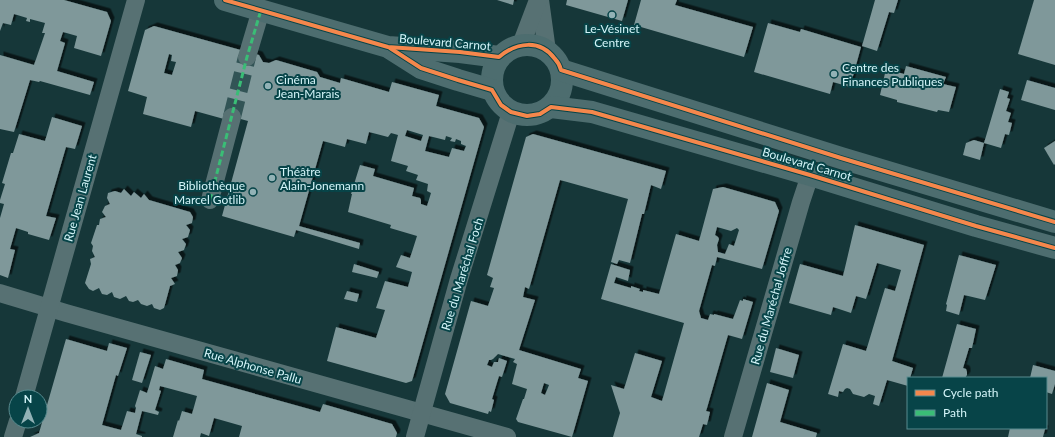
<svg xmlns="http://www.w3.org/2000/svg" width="1055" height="437" font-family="Lato,sans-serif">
  <defs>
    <filter id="shadow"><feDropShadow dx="3.5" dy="-3.5" stdDeviation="0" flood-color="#0009"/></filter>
  </defs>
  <rect width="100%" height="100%" fill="#163739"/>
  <!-- building -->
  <g fill="#7f989a" fill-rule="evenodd" filter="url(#shadow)">
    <polygon points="0,0 64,0 107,12 111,21 101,56 74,48 77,36 63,32 60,41 65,43 57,71 94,82 90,95 40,81 39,82 30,80 14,132 0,129 0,55 34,65 45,33 42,33 45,23 30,19 30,22 26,21 27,18 14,14 11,25 3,23 0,31"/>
    <polygon points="497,0 514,0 513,5"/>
    <polygon points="567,0 628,0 622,21 566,5"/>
    <polygon points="641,0 677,0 675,5 753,27 744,57 634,25"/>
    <polygon points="875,0 898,0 894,13 889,12 877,51 862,46"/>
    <polygon points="1034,0 1055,0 1055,65 1018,54"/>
    <polygon points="768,23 800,32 801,29 861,47 850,87 833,82 830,94 754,72"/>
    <path d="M 154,26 L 259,55 L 263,62 L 269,63 L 276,60 L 317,72 L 320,77 L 340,83 L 341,78 L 389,92 L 392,82 L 439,95 L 436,106 L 479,118 L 484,127 L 412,381 L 406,383 L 327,361 L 336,327 L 376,338 L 385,310 L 376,308 L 385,281 L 408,287 L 412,272 L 396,267 L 401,255 L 410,258 L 417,236 L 390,228 L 391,225 L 348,212 L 352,194 L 351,194 L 360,165 L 375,169 L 373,176 L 414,188 L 412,196 L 420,198 L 421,200 L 421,204 L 427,206 L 431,193 L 427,191 L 428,184 L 416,180 L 418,175 L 406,171 L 408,166 L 391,161 L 398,135 L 391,133 L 388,137 L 369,132 L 366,144 L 347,139 L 345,147 L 323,141 L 299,226 L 360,243 L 359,249 L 296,230 L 294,237 L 222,216 L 248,121 L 226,115 L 224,119 L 195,111 L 191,127 L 143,114 L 147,97 L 128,91 L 145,30 ZM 169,54 L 172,55 L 171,61 L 176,62 L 172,75 L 164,73 ZM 407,130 L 423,135 L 421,141 L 405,136 ZM 429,136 L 445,140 L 446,136 L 452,138 L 450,141 L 455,142 L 456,139 L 461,141 L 461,144 L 466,146 L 464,151 L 452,148 L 449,157 L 425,151 Z"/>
    <polygon points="906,66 946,77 943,84 956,87 949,112 938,110 937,112 897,102 897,100 880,95 886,69 904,74"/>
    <polygon points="1027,80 1055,88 1055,110 1021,100"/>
    <polygon points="1000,89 1009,92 1007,98 1010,99 1006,111 1011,113 1008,122 1012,123 1009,135 1005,134 1001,148 984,143 980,160 963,155 966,143 974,140 984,143"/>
    <polygon points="52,117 82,126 75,149 66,147 46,216 56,218 49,240 28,234 28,232 16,228 10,249 15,250 8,278 0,275 0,218 4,204 0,203 0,200 5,184 2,183 11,153 13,153 19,134 45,141"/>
    <path d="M 533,134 L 666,171 L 661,189 L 651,185 L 644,214 L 642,214 L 630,263 L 619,260 L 617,264 L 611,262 L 628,199 L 560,180 L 529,289 L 525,287 L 523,297 L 535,300 L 519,350 L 581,369 L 578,378 L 588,381 L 572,437 L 518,422 L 516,419 L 523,399 L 524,399 L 527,389 L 512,384 L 517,364 L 513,362 L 515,359 L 498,354 L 493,359 L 491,360 L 489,360 L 487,365 L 492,367 L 494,362 L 498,362 L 499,358 L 507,361 L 502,377 L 499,376 L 492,399 L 494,400 L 491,412 L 489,411 L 488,414 L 450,403 L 445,394 L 471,301 L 488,306 L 494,288 L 490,287 L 493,278 L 487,275 L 526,137 ZM 544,383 L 549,385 L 545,395 L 541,393 Z"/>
    <polygon points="1055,141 1055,164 1054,165 1044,148"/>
    <path d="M 723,187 L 775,202 L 779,211 L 762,269 L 717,257 L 715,266 L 712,265 L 699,311 L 701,318 L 708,320 L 710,314 L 714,315 L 714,314 L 733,319 L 740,300 L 743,301 L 743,299 L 753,302 L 742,339 L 728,335 L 707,408 L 706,411 L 710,412 L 707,425 L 703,424 L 699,437 L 613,437 L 620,413 L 611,385 L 624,389 L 635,353 L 662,361 L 651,397 L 662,401 L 684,323 L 601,299 L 611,264 L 630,270 L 628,281 L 616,277 L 614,283 L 631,288 L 631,286 L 640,289 L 639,291 L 643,292 L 643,290 L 659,294 L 676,234 L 699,241 L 713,189 ZM 717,227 L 731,231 L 737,228 L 739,230 L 734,246 L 729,244 L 725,254 L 718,252 L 717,245 L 719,239 L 718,237 L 715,235 Z"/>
    <polygon points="124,189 131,196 134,192 141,198 144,194 149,200 190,212 193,217 192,223 186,225 190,230 188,237 182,239 186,244 184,250 178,252 182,258 180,263 175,265 178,270 177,276 171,278 175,284 170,286 164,308 160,310 154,308 152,304 147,306 141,304 138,300 133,302 129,301 126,296 120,299 114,297 112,292 107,295 102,294 99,288 93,291 89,289 85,283 91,264 90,259 95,257 92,251 93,246 91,243 97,225 99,225 100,219 106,217 102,212 105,206 110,204 107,198 108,193 115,191 121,193"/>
    <polygon points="855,225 924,245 892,361 913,368 910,378 908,378 908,386 887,380 879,406 873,404 875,396 869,394 864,397 853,394 850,389 847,388 845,389 843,392 839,391 838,397 828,394 843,344 866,351 885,288 895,291 901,270 877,263 866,299 856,296 851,313 833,307 831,315 789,303 800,264 843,276"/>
    <polygon points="959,255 996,265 985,300 964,295 959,315 946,311 947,305 946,304"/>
    <polygon points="354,264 379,272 377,278 352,272"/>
    <polygon points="347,291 359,294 357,302 344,299"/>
    <polygon points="957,324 976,329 972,348 969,348 963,368 966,369 967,372 967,375 965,378 942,378"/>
    <polygon points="66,339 107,351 109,343 127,348 118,376 116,375 102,425 121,430 127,411 135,413 136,408 135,406 140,390 147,393 155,366 163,369 166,359 204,370 202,379 320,412 323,404 392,424 397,433 396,437 239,437 242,426 214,418 209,436 201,433 200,437 173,437 178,420 179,421 182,411 192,414 197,396 160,386 159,390 161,391 155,410 159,412 158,415 142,411 136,434 142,436 142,437 30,437 39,433"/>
    <polygon points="776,348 799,355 793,378 770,372"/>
    <polygon points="140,352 151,355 142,383 132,380"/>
    <polygon points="1033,365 1055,371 1055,384 1052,394 1046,392 1046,378 1030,378"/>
    <polygon points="767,383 789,390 780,422 817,433 816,437 752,437"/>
    <polygon points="1010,428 1041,428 1045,429 1043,437 1008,437"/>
  </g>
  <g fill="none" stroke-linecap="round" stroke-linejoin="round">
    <!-- street-tunnel -->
    <polyline stroke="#325456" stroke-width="18" stroke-dasharray="18 9" stroke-linecap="butt" points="232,117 247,57"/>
    <!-- street -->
    <g stroke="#577173" stroke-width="18">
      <polyline points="540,0 547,51"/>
      <polyline points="521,45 538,0"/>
      <polyline points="247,57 261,10"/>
      <polyline points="210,200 232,117"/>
      <polyline points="0,293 66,313 507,437"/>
      <polyline points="24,397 136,0"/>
      <polyline points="13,437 18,421"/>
      <polyline points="415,437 459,279 511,112"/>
      <polyline points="733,437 801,202 810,175"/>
    </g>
    <!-- primary -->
    <g stroke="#4d6d6f" stroke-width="22">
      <polyline points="225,0 388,47 460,52 499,57"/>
      <circle cx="527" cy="80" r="35"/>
      <polyline points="391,49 421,68 458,80 492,90"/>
      <polyline points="561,70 841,158 1055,222"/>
      <polyline points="551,107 592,112 810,175 976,226 1055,248"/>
    </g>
    <!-- quiet -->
    <polyline stroke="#3abd76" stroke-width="3" stroke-dasharray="6 3" stroke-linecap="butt" points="210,200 247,57 261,10"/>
    <!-- cycleway casing -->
    <g stroke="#074448" stroke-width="6">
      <g id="cycleway">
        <path d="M 225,0 L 388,47 L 460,52 L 499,57 C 517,42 540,39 555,59 C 558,62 560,66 561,70 L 841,158 L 1055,222"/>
        <polyline points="390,48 421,68 458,80 492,90 501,105 511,112 527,116 540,114 551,107 592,112 810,175 976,226 1055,248"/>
      </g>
    </g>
    <!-- cycleway -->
    <use href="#cycleway" stroke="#f5874c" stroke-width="4"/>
  </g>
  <!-- markers -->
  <g fill="#92b2b6" stroke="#074448" stroke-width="1.5">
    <circle cx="612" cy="15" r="4"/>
    <circle cx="834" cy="74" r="4"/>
    <circle cx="268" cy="86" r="4"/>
    <circle cx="272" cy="178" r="4"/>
    <circle cx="253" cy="192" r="4"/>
  </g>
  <g text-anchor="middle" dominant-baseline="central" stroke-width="4" stroke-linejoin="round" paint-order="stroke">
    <!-- poi labels -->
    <g font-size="12" fill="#d4f5f9" stroke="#074448" text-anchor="start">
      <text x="612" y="28" text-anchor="middle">Le-Vésinet<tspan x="612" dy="14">Centre</tspan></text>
      <text x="842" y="67">Centre des<tspan x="842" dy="14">Finances Publiques</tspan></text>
      <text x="276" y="79">Cinéma<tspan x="276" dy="14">Jean-Marais</tspan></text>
      <text x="280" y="171">Théâtre<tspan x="280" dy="14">Alain-Jonemann</tspan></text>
      <text x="245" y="185" text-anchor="end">Bibliothèque<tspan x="245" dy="14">Marcel Gotlib</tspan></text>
    </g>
    <!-- street labels -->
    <g font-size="12" fill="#d4f5f9" stroke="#074448">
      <text transform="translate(445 42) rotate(5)">Boulevard Carnot</text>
      <text transform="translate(807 164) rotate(16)">Boulevard Carnot</text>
      <text transform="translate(80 198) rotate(-74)">Rue Jean Laurent</text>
      <text transform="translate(462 274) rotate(-73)">Rue du Maréchal Foch</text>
      <text transform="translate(771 306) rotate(-74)">Rue du Maréchal Joffre</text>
      <text transform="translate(253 366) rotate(16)">Rue Alphonse Pallu</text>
    </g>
  </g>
  <!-- legend -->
  <rect x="907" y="377" width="140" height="52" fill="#074448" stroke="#598b8f"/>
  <rect x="915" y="390" width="20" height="6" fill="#f5874c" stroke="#598b8f"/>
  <text x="943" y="397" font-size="12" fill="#d4f5f9">Cycle path</text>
  <rect x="915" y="410" width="20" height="6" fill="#3abd76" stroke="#598b8f"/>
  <text x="943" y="417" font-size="12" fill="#d4f5f9">Path</text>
  <!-- north arrow -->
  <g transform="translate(28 409)"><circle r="19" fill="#074448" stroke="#598b8f"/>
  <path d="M0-3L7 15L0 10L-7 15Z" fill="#92b2b6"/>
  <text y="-6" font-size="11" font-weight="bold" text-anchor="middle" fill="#d4f5f9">N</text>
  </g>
</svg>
